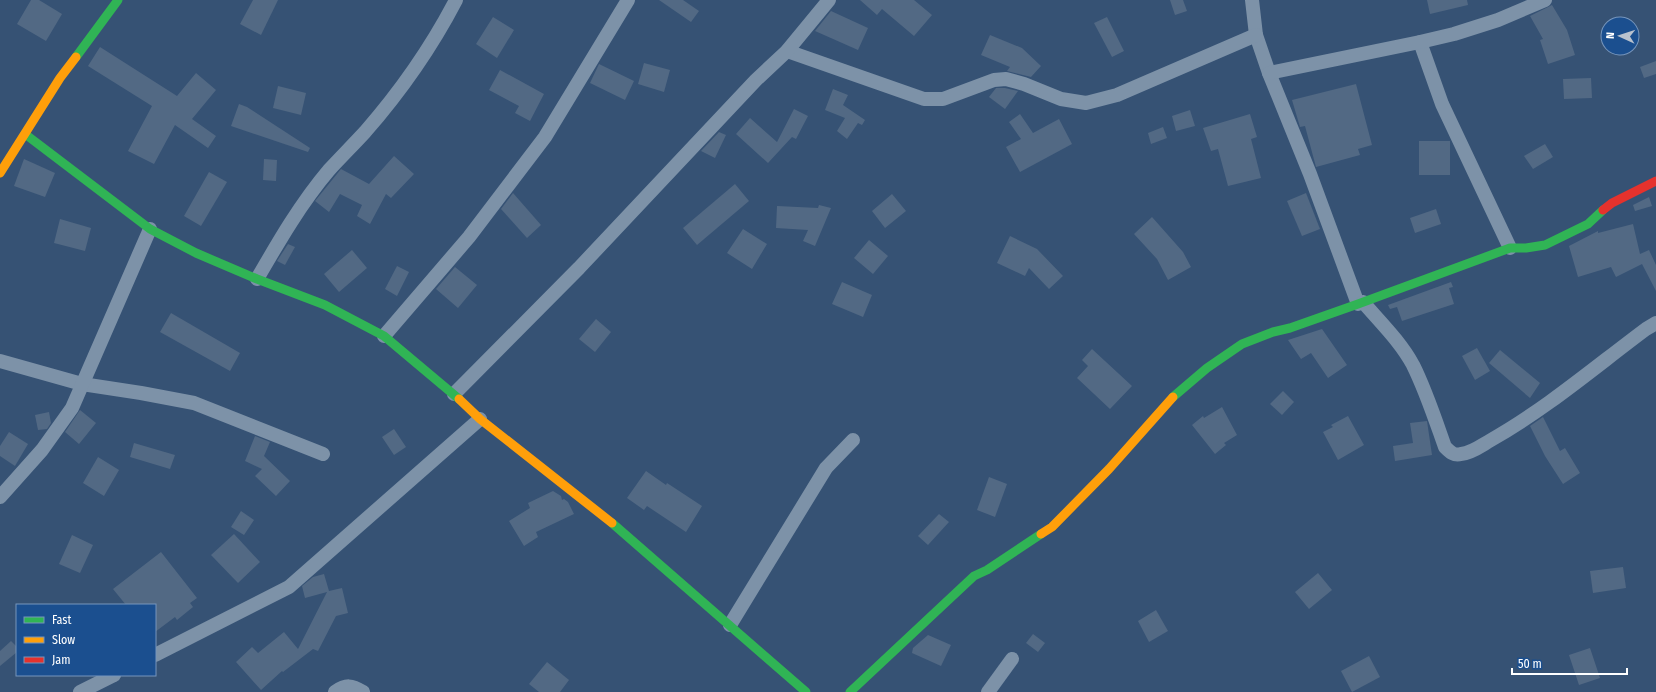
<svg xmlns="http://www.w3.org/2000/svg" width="1656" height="692" font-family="'Fira Sans Condensed',sans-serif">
  <rect width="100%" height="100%" fill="#365274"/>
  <!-- building -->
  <g fill="#526984">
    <polygon points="31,0 39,0 62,14 46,41 17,24"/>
    <polygon points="253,0 278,0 261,35 240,24"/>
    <polygon points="659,0 683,0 699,11 691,22"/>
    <polygon points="860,0 914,0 932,15 914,36 882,9 877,15"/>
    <polygon points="1170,0 1183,0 1187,11 1175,15"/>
    <polygon points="1427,0 1467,0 1468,5 1430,14"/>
    <polygon points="1552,5 1567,30 1575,55 1548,64 1540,40 1543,39 1530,16"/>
    <polygon points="831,11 868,28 858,50 815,31"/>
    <polygon points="493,17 514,30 497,58 476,44"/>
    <polygon points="1107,17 1124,51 1112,57 1094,23"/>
    <polygon points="990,35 1022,48 1041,66 1031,77 1007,71 1010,67 981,55"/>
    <polygon points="100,47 177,96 196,73 216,90 192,119 216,136 208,148 175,125 154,164 128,151 152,106 88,66"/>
    <polygon points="1656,61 1656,74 1644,78 1640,67"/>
    <polygon points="644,63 670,70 664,92 638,84"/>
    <polygon points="599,64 634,81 625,100 590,83"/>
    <polygon points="500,70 544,94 530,121 515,113 519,106 489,90"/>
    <polygon points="1591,78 1592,98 1564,99 1563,79"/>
    <polygon points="1356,84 1372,145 1358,149 1360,155 1316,167 1305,126 1300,127 1292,100"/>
    <polygon points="278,86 306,93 301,115 273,108"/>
    <polygon points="996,88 1005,88 1018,91 1005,109 989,97"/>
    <polygon points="833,89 848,95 843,105 865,120 862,125 858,123 847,139 837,131 845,118 825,110"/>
    <polygon points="239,104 247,107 310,148 308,152 231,126"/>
    <polygon points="794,109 808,116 796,139 792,137 768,163 736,134 750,118 777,142"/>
    <polygon points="1190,110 1195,126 1176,131 1172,116"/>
    <polygon points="1020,114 1033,133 1059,119 1072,144 1020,172 1006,147 1021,139 1009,122"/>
    <polygon points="1250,114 1257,137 1251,139 1261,178 1228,186 1218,149 1211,151 1203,128"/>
    <polygon points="1163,127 1167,138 1151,144 1148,133"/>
    <polygon points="719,132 726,135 715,158 701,151"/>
    <rect x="1419" y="141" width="31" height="34"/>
    <polygon points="1545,144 1553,157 1533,169 1524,156"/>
    <polygon points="394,156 414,174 391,198 386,194 370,224 357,216 362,205 340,194 329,212 315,201 341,169 369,184"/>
    <polygon points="24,159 55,173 45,197 14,186"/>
    <polygon points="264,159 277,160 276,181 263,180"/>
    <polygon points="209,172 227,182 201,226 184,216"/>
    <polygon points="735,184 749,201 697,245 683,228"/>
    <polygon points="513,193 541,225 527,238 501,209"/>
    <polygon points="1306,193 1320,229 1302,236 1287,201"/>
    <polygon points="892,194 906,211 885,228 872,211"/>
    <polygon points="1649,197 1652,206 1635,211 1633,205"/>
    <polygon points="819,205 831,208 815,246 803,241 808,230 776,228 777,206 818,208"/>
    <polygon points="1436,209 1441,224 1415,233 1410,218"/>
    <polygon points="1152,217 1183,252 1191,267 1168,280 1157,259 1134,234"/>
    <polygon points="60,219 91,228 85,251 54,243"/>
    <polygon points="1633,224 1640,254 1649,250 1656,265 1656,291 1642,264 1616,277 1611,267 1578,277 1569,246 1598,231 1598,233"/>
    <polygon points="743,229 767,244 752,269 727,253"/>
    <polygon points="1010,236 1037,249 1063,276 1049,289 1029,268 1025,276 997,263"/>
    <polygon points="869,240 888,256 873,274 854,258"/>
    <polygon points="288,244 295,247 285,265 277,261"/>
    <polygon points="352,250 367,268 339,292 324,274"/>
    <polygon points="397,266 409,272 397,296 385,289"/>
    <polygon points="455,267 477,285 458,308 436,289"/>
    <polygon points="842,282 872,295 863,317 832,304"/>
    <polygon points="1451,282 1453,287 1449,288 1454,304 1402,321 1397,307 1390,309 1388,305"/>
    <polygon points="171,313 240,353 230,371 160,332"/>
    <polygon points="596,319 611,332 595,352 579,339"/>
    <polygon points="1322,329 1347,365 1328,378 1311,353 1301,359 1288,340"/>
    <polygon points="1477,348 1490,371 1475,380 1462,356"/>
    <polygon points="1092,349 1132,386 1110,409 1077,378 1088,366 1082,360"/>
    <polygon points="1500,350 1540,383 1530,398 1489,363"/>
    <polygon points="1283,391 1294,402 1282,415 1270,404"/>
    <polygon points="1222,407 1237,435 1224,443 1226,445 1215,454 1192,425 1203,416 1204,418"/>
    <polygon points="80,410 96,423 79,444 65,432"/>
    <polygon points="49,412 51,423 47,429 38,430 35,415"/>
    <polygon points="1348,416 1364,445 1338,460 1323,432 1333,427 1331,425"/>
    <polygon points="1543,417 1560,451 1565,448 1580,473 1563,484 1545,456 1530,426"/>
    <polygon points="1427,421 1432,455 1395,461 1393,446 1413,443 1410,423"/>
    <polygon points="394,429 406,447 394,455 382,437"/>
    <polygon points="9,432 28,444 15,466 0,456 0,446"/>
    <polygon points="255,436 270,442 264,456 290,481 276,496 255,476 262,469 245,461"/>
    <polygon points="134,443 175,455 170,469 130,457"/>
    <polygon points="98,457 119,470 104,496 83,483"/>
    <polygon points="646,471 666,485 667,483 702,506 686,532 647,506 644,510 627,498"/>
    <polygon points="989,477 1007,484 995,517 977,510"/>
    <polygon points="553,491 561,496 562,500 564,499 568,502 574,514 536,532 538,537 524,546 509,521 530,508 528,503"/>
    <polygon points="241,511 254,520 244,535 231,527"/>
    <polygon points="939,514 949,522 928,545 918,536"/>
    <polygon points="234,534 260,562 238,583 211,555"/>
    <polygon points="72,535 93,545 80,573 59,564"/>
    <polygon points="161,552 197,598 190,603 193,607 177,620 175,617 155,632 155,605 126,605 113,589"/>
    <polygon points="1623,567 1626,588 1593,593 1590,571"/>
    <polygon points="1318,573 1332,590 1309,609 1295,592"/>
    <polygon points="324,574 329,591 342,588 348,613 336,616 318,651 313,649 283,672 282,671 261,690 236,662 252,647 258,653 284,632 298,649 327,592 305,598 302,586 313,577"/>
    <polygon points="1156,610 1168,631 1149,642 1138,621"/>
    <polygon points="1033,634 1045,643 1038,652 1026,643"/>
    <polygon points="928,635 951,645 941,666 912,653 913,648"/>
    <polygon points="11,641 17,647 17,652 0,666 0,651"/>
    <polygon points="1590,648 1600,678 1579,685 1569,655"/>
    <polygon points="1369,656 1380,677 1352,692 1341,671"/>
    <polygon points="547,662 569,680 560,692 539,692 529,684"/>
  </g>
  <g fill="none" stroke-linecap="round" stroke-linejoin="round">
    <!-- street -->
    <g stroke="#7d92a8" stroke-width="14">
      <polyline points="1252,0 1256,35 1269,73 1310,174 1358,304"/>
      <polyline points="1420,42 1442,104 1510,248"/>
      <polyline points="787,51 924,99 943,99 994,80 1006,79 1024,84 1061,99 1086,103 1117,95 1256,35"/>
      <polyline points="1269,73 1420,42 1454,34 1498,20 1545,0"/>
      <path d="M 257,279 C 279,241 301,203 329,170 C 341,157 353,145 365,132 C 400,92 431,48 456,0"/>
      <path d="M 1363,302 C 1380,322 1400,341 1413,365 C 1426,391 1435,419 1445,447 C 1450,452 1454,456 1461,454 C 1472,453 1482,445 1491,440 C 1546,409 1595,367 1646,329 L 1656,323"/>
      <polyline points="384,336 469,237 545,137 628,0"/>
      <polyline points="0,361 82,384 141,393 194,403 323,454"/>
      <polyline points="454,394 579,268 756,80 787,51 829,0"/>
      <polyline points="0,497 42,450 72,408 150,229"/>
      <polyline points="730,625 826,468 853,440"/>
      <polyline points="155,655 289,587 480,419"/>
      <polyline points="80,692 114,675"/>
      <path d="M 335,692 C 346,684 352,685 363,692"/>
      <polyline points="988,692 1012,659"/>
    </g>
    <!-- fast -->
    <g stroke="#30b455" stroke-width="9">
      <polyline points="76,57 118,0"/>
      <polyline points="25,134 150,229 196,253 257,279 325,305 384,336 459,399"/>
      <polyline points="1173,397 1207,368 1242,344 1273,332 1290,328 1358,304 1510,248 1526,248 1545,245 1588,224 1603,210"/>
      <polyline points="612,523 806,692"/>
      <polyline points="850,692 974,576 987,570 1041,534"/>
    </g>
    <!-- slow -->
    <g stroke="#ff9f0a" stroke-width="9">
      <polyline points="0,173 60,78 76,57"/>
      <polyline points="459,399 480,419 612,523"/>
      <polyline points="1041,534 1052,527 1109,469 1173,397"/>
    </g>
    <!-- jam -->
    <polyline stroke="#e5322d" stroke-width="9" points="1603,210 1612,203 1656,181"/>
  </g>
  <!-- legend -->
  <rect x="16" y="604" width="140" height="72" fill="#1b4f8f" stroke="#7695bc"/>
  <rect x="24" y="617" width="20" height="6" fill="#30b455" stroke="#7695bc"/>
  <text x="52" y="624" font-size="12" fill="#ffffff">Fast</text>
  <rect x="24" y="637" width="20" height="6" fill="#ff9f0a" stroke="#7695bc"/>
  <text x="52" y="644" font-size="12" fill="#ffffff">Slow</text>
  <rect x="24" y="657" width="20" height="6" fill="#e5322d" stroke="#7695bc"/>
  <text x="52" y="664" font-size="12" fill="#ffffff">Jam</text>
  <!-- north arrow -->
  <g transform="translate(1620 36) rotate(273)"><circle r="19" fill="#1b4f8f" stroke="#7695bc"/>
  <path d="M0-3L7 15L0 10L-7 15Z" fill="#b9c2ce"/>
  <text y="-6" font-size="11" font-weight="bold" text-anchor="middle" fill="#ffffff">N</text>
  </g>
  <!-- scale -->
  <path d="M1512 668v6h115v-6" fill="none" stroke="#ffffff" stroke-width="2"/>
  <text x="1518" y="668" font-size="12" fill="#ffffff" stroke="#1b4f8f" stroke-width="3" paint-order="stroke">50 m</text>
</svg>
